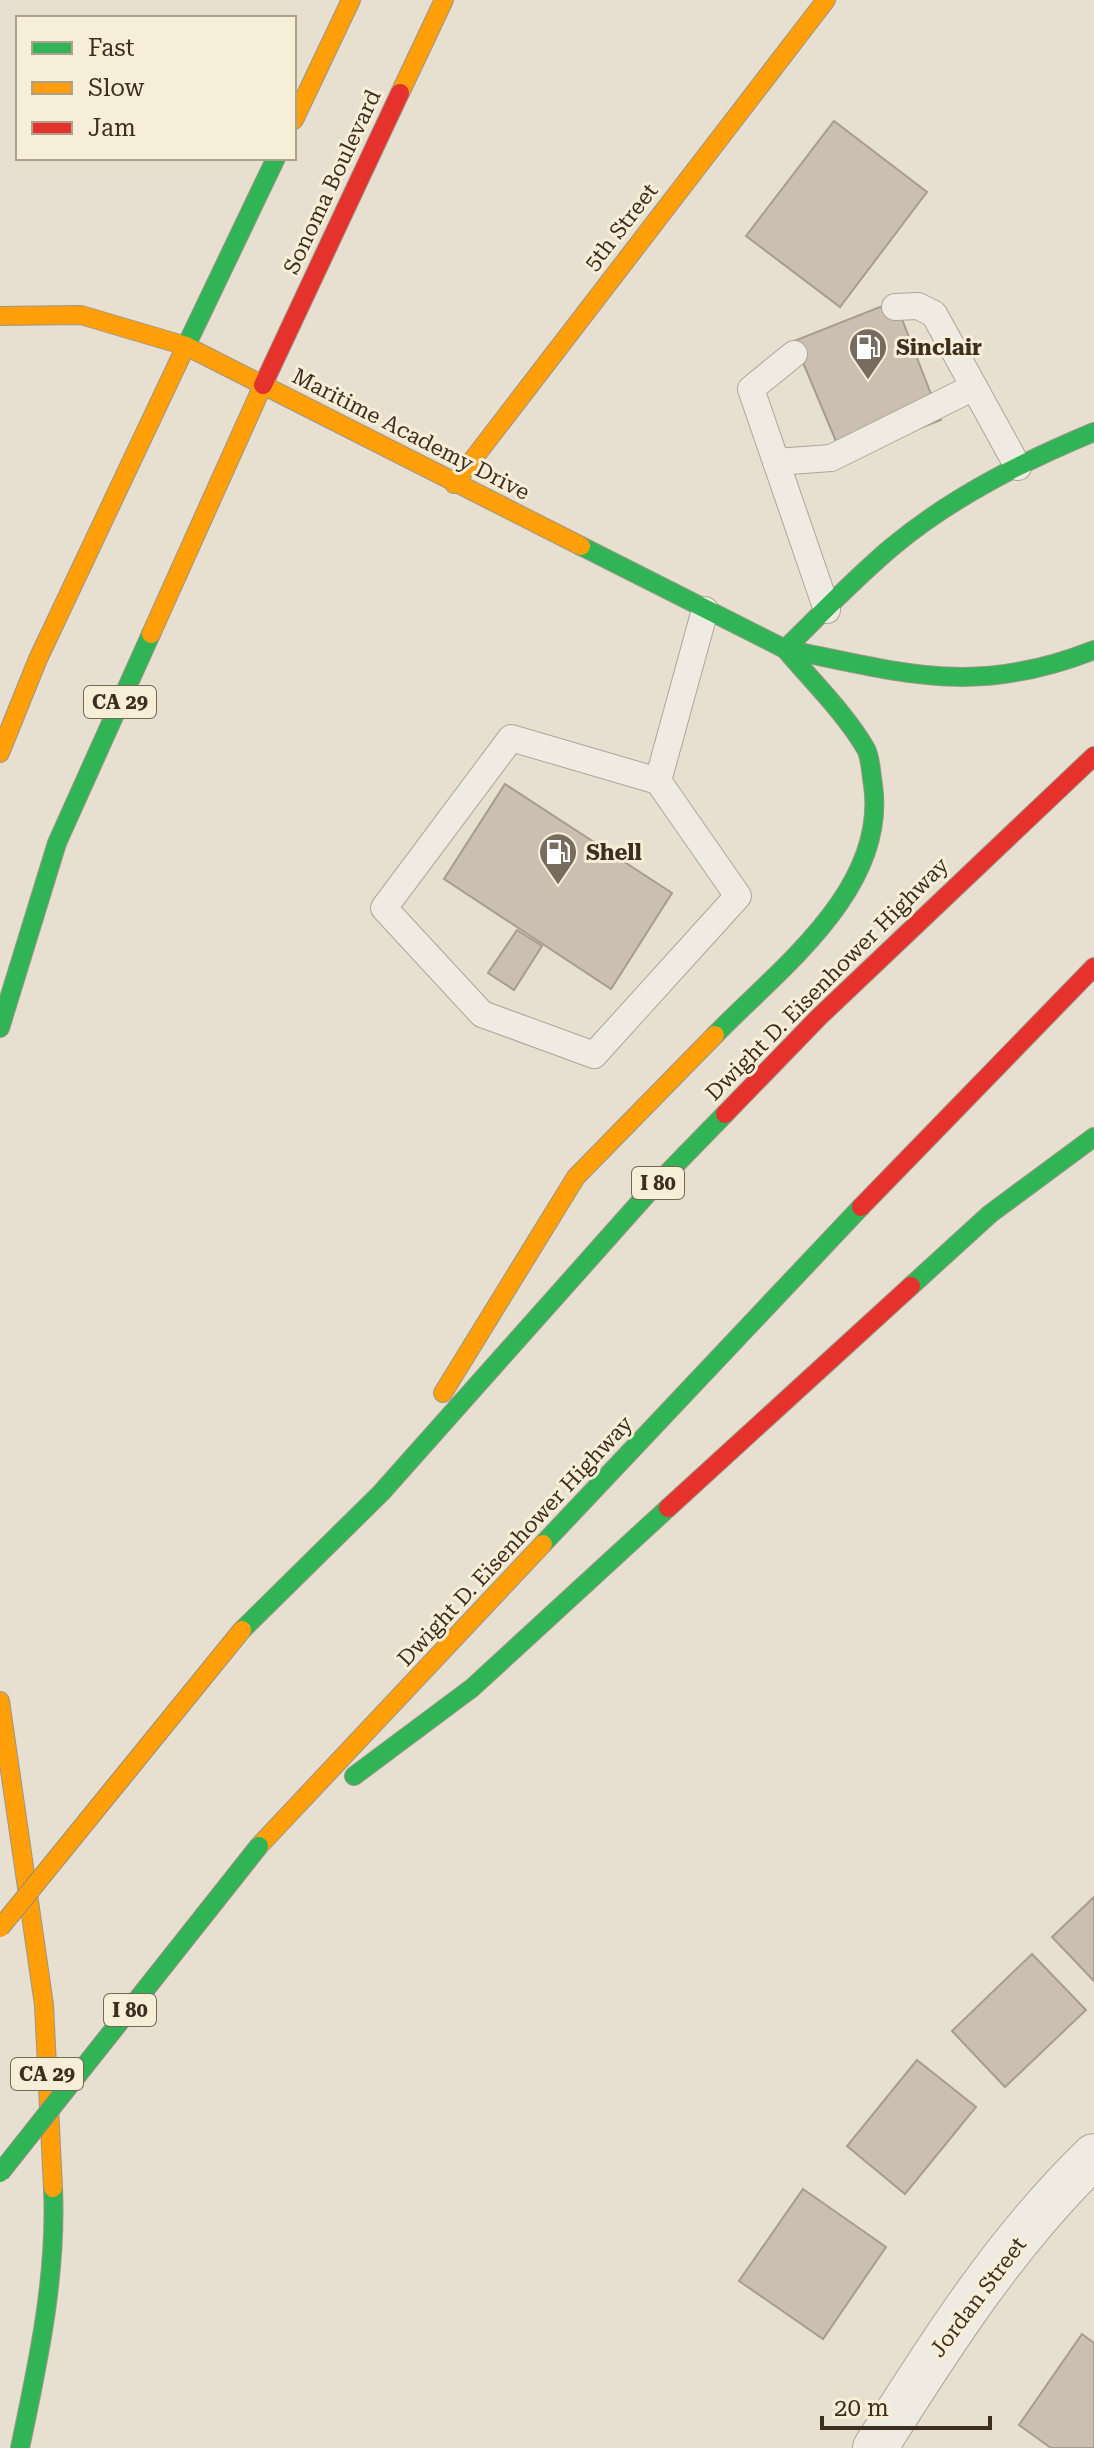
<svg xmlns="http://www.w3.org/2000/svg" width="1094" height="2448" font-family="'Roboto Serif',serif">
  <rect width="100%" height="100%" fill="#e7e0d1"/>
  <!-- building -->
  <g fill="#cbbfb2" stroke="#a89c90" stroke-width="2">
    <polygon points="834,121 927,192 840,307 746,236"/>
    <polygon points="895,301 941,420 843,458 794,341"/>
    <polygon points="505,784 672,893 611,989 444,879"/>
    <polygon points="517,930 542,946 514,990 488,973"/>
    <polygon points="1094,1897 1094,1981 1052,1937"/>
    <polygon points="1032,1954 1086,2010 1005,2087 952,2031"/>
    <polygon points="917,2060 976,2107 905,2194 847,2146"/>
    <polygon points="803,2189 886,2247 823,2339 739,2281"/>
    <polygon points="1082,2334 1094,2343 1094,2448 1051,2448 1019,2425"/>
  </g>
  <g fill="none" stroke-linecap="round" stroke-linejoin="round">
    <!-- lane casing -->
    <g stroke="#ada599" stroke-width="28">
      <g id="lane">
        <polyline points="895,307 918,306 934,314 1018,467"/>
        <polyline points="794,354 751,389 827,610"/>
        <polyline points="776,462 831,458 974,387"/>
        <polygon points="511,738 658,781 738,896 594,1055 482,1014 384,908"/>
        <polyline points="658,781 705,610"/>
      </g>
    </g>
    <!-- street casing -->
    <g stroke="#ada599" stroke-width="46">
      <path id="street" d="M 875,2448 C 940,2345 1006,2241 1094,2156"/>
    </g>
    <!-- fast casing -->
    <g stroke="#9c958a" stroke-width="20">
      <g id="fast">
        <polyline points="186,346 276,158"/>
        <path d="M 581,546 L 785,649 C 820,615 854,579 892,547 C 952,497 1022,462 1094,432"/>
        <path d="M 785,649 C 904,673 975,697 1094,650"/>
        <polyline points="0,1028 57,843 151,634"/>
        <path d="M 715,1035 C 779,969 888,889 873,785 C 871,774 871,759 866,749 C 845,713 812,681 785,649"/>
        <polyline points="911,1286 990,1214 1094,1137"/>
        <polyline points="543,1544 861,1207"/>
        <polyline points="242,1630 381,1493 648,1193 725,1114"/>
        <polyline points="354,1776 472,1688 668,1508"/>
        <path d="M 20,2448 C 38,2363 57,2276 53,2188"/>
      </g>
    </g>
    <!-- slow casing -->
    <g stroke="#9c958a" stroke-width="20">
      <g id="slow">
        <polyline points="400,93 444,0"/>
        <polyline points="294,120 351,0"/>
        <polyline points="0,316 81,315 186,346 581,546"/>
        <polyline points="454,484 826,0"/>
        <polyline points="151,634 263,385"/>
        <polyline points="0,753 38,659 186,346"/>
        <polyline points="443,1393 576,1177 715,1035"/>
        <polyline points="0,1701 44,2005 53,2188"/>
        <polyline points="259,1846 543,1544"/>
      </g>
    </g>
    <!-- jam casing -->
    <g stroke="#9c958a" stroke-width="20">
      <g id="jam">
        <polyline points="263,385 400,93"/>
        <polyline points="725,1114 819,1017 1094,756"/>
        <polyline points="861,1207 1094,967"/>
        <polyline points="668,1508 911,1286"/>
      </g>
    </g>
    <!-- lane -->
    <use href="#lane" stroke="#efebe3" stroke-width="26"/>
    <!-- street -->
    <use href="#street" stroke="#efebe3" stroke-width="44"/>
    <!-- fast -->
    <use href="#fast" stroke="#30b455" stroke-width="18"/>
    <!-- slow -->
    <use href="#slow" stroke="#ff9f0a" stroke-width="18"/>
    <!-- jam -->
    <use href="#jam" stroke="#e5322d" stroke-width="18"/>
    <!-- fast-bridge casing -->
    <g stroke="#928b80" stroke-width="20" stroke-linecap="butt">
      <polyline id="fast-bridge" points="0,2173 259,1846"/>
    </g>
    <!-- slow-bridge casing -->
    <g stroke="#928b80" stroke-width="20" stroke-linecap="butt">
      <polyline id="slow-bridge" points="0,1928 242,1630"/>
    </g>
    <!-- fast-bridge -->
    <use href="#fast-bridge" stroke="#30b455" stroke-width="18"/>
    <!-- slow-bridge -->
    <use href="#slow-bridge" stroke="#ff9f0a" stroke-width="18"/>
  </g>
  <!-- icons -->
  <defs>
    <g id="fuel-pin" transform="scale(2)"><path d="M0 17L-7.5 6A9.5 9.5 0 1 1 7.5 6Z" fill="#786c5e" stroke="#f7eed8"/><path d="M-5.5-6h7V0h2V4h1.3V-2.5L3-4.5l.8-.8L6-3V5H2.5V1h-1V6h-7ZM-4.2-4.7v3.2H.2V-4.7Z" fill="#fff"/></g>
  </defs>
  <g fill-rule="evenodd">
    <use href="#fuel-pin" x="868" y="347"/>
    <use href="#fuel-pin" x="558" y="852"/>
  </g>
  <g text-anchor="middle" dominant-baseline="central" stroke-width="6" stroke-linejoin="round" paint-order="stroke">
    <!-- shield labels -->
    <g fill="#f7eed8" stroke="#756857" stroke-width="2">
      <rect x="84" y="686" width="72" height="32" rx="6"/>
      <rect x="632" y="1167" width="52" height="32" rx="6"/>
      <rect x="104" y="1994" width="52" height="32" rx="6"/>
      <rect x="11" y="2058" width="72" height="32" rx="6"/>
    </g>
    <g font-size="20" font-weight="bold" fill="#3d2e20">
      <text x="120" y="702">CA 29</text>
      <text x="658" y="1183">I 80</text>
      <text x="130" y="2010">I 80</text>
      <text x="47" y="2074">CA 29</text>
    </g>
    <!-- street labels -->
    <g font-size="22" fill="#3d2e20" stroke="#f7eed8">
      <text transform="translate(332 182) rotate(-65)">Sonoma Boulevard</text>
      <text transform="translate(621 227) rotate(-52)">5th Street</text>
      <text transform="translate(411 434) rotate(27)">Maritime Academy Drive</text>
      <text transform="translate(827 979) rotate(-45)">Dwight D. Eisenhower Highway</text>
      <text transform="translate(515 1541) rotate(-47)">Dwight D. Eisenhower Highway</text>
      <text transform="translate(978 2297) rotate(-53)">Jordan Street</text>
    </g>
    <!-- poi labels -->
    <g font-size="22" font-weight="bold" fill="#3d2e20" stroke="#f7eed8" text-anchor="start">
      <text x="896" y="347">Sinclair</text>
      <text x="586" y="852">Shell</text>
    </g>
  </g>
  <!-- legend -->
  <rect x="16" y="16" width="280" height="144" fill="#f7eed8" stroke="#ada18e" stroke-width="2"/>
  <rect x="32" y="42" width="40" height="12" fill="#30b455" stroke="#ada18e" stroke-width="2"/>
  <text x="88" y="56" font-size="24" fill="#3d2e20">Fast</text>
  <rect x="32" y="82" width="40" height="12" fill="#ff9f0a" stroke="#ada18e" stroke-width="2"/>
  <text x="88" y="96" font-size="24" fill="#3d2e20">Slow</text>
  <rect x="32" y="122" width="40" height="12" fill="#e5322d" stroke="#ada18e" stroke-width="2"/>
  <text x="88" y="136" font-size="24" fill="#3d2e20">Jam</text>
  <!-- scale -->
  <path d="M822 2416v12h168v-12" fill="none" stroke="#3d2e20" stroke-width="4"/>
  <text x="834" y="2416" font-size="24" fill="#3d2e20" stroke="#f7eed8" stroke-width="6" paint-order="stroke">20 m</text>
</svg>
